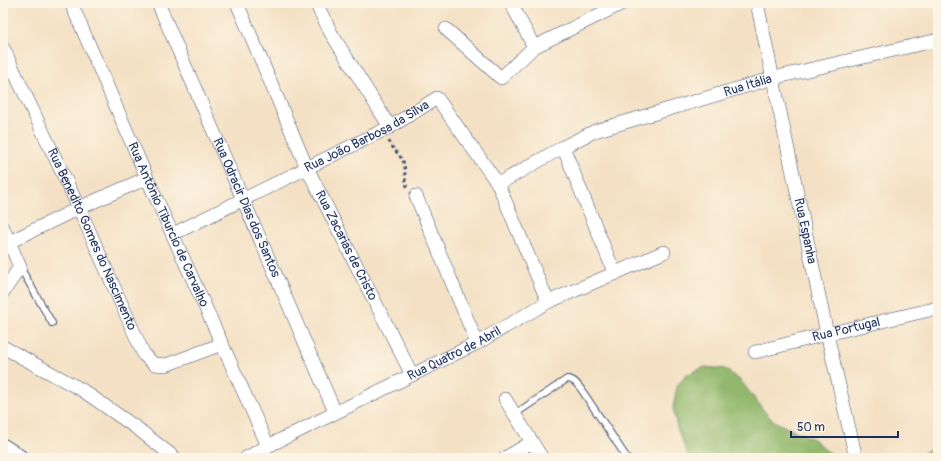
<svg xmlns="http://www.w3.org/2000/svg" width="941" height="461" font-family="Pangolin,sans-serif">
  <rect width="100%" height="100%" fill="#fcf5e5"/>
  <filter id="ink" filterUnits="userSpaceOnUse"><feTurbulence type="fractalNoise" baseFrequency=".025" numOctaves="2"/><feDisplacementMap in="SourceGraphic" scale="8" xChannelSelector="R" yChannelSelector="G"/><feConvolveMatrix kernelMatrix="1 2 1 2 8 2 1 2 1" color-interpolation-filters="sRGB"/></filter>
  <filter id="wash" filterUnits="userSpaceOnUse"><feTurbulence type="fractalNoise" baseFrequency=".012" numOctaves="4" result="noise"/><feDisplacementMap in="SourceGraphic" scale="16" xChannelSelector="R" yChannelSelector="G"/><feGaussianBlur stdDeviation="0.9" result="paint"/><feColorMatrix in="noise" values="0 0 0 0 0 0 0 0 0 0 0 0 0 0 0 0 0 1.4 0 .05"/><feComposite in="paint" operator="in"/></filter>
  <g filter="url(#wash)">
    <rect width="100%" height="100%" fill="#f4e1c5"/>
    <!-- forest -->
    <g fill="#93b86d" stroke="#577466">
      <polygon points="705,367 725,369 741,381 768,416 777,423 813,439 835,458 689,458 677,428 673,407 677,386 686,375"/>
      <polygon points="938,443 938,458 919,458 925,452"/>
    </g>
  </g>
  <g filter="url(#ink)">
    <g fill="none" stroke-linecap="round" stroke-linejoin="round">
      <!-- service casing -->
      <g stroke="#3c4a6d" stroke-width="8">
        <g id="service">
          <polyline points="20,267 52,323"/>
          <path d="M 515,414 L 567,379 C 574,379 577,384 581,389 L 627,458"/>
        </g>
      </g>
      <!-- minor casing -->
      <g stroke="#3c4a6d" stroke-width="14">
        <g id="minor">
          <path id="s1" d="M 71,3 L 147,178 L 268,446"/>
          <path id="s2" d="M 158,3 L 335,412"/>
          <path id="s3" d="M 237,3 L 307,168 L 412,375"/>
          <polyline points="316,3 331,33 390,127"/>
          <polyline points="511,3 534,47"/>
          <path id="s4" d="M 757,3 L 827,334 L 856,458"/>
          <polyline points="446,29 501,78 534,47 623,3"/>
          <path id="s5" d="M 3,48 L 79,208 L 144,355 L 154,364 L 166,365 L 222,344"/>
          <polyline points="563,147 615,274"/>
          <path id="s6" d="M 498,184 L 563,147 L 595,131 L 773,78 L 938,40"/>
          <polyline points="416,196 477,343"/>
          <polyline points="3,228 20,267 3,292"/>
          <path id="s7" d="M 173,234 L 390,127 L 437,98 L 498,184 L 548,302"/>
          <polyline points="3,245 79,208 147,178"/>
          <polyline points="3,347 82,390 138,429 175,458"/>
          <path id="s8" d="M 755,352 L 827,334 L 938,308"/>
          <polyline points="505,399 542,458"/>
          <path id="s9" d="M 246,458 L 268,446 L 477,343 L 548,302 L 664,252"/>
          <polyline points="505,458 532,442"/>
        </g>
      </g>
      <!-- tertiary casing -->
      <g stroke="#3c4a6d" stroke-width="18">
        <polyline id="tertiary" points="3,447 20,458"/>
      </g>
      <!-- path -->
      <path stroke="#3c4a6d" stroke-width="2.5" stroke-dasharray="3 3" stroke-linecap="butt" d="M 389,141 C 392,149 403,158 404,164 C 406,171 404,179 407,187"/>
      <!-- service -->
      <use href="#service" stroke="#fff" stroke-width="6"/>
      <!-- minor -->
      <use href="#minor" stroke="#fff" stroke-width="13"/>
      <!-- tertiary -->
      <use href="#tertiary" stroke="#fff" stroke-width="16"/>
    </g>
  </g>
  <g text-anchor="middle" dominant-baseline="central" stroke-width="3.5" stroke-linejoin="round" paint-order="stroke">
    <!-- street labels -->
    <g font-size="13" fill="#1b2f5e" stroke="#fcf5e5">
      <text stroke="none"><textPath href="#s6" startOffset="270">Rua Itália</textPath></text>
      <text stroke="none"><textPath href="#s7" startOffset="217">Rua João Barbosa da Silva</textPath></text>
      <text stroke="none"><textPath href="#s2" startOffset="223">Rua Odracir Dias dos Santos</textPath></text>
      <text stroke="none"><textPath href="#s1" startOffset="242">Rua Antônio Tiburcio de Carvalho</textPath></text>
      <text stroke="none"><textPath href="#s4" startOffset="233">Rua Espanha</textPath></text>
      <text stroke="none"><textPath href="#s5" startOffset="211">Rua Benedito Gomes do Nascimento</textPath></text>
      <text stroke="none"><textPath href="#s3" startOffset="266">Rua Zacarias de Cristo</textPath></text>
      <text stroke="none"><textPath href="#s8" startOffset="94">Rua Portugal</textPath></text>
      <text stroke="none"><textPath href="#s9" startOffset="233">Rua Quatro de Abril</textPath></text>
    </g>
  </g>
  <!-- margin -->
  <rect width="941" height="461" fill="none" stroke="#fcf5e5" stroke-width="16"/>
  <!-- scale -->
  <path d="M791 431v6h107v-6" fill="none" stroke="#1b2f5e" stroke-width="2"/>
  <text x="797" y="431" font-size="12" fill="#1b2f5e" stroke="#fcf5e5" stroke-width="3" paint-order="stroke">50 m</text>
</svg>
